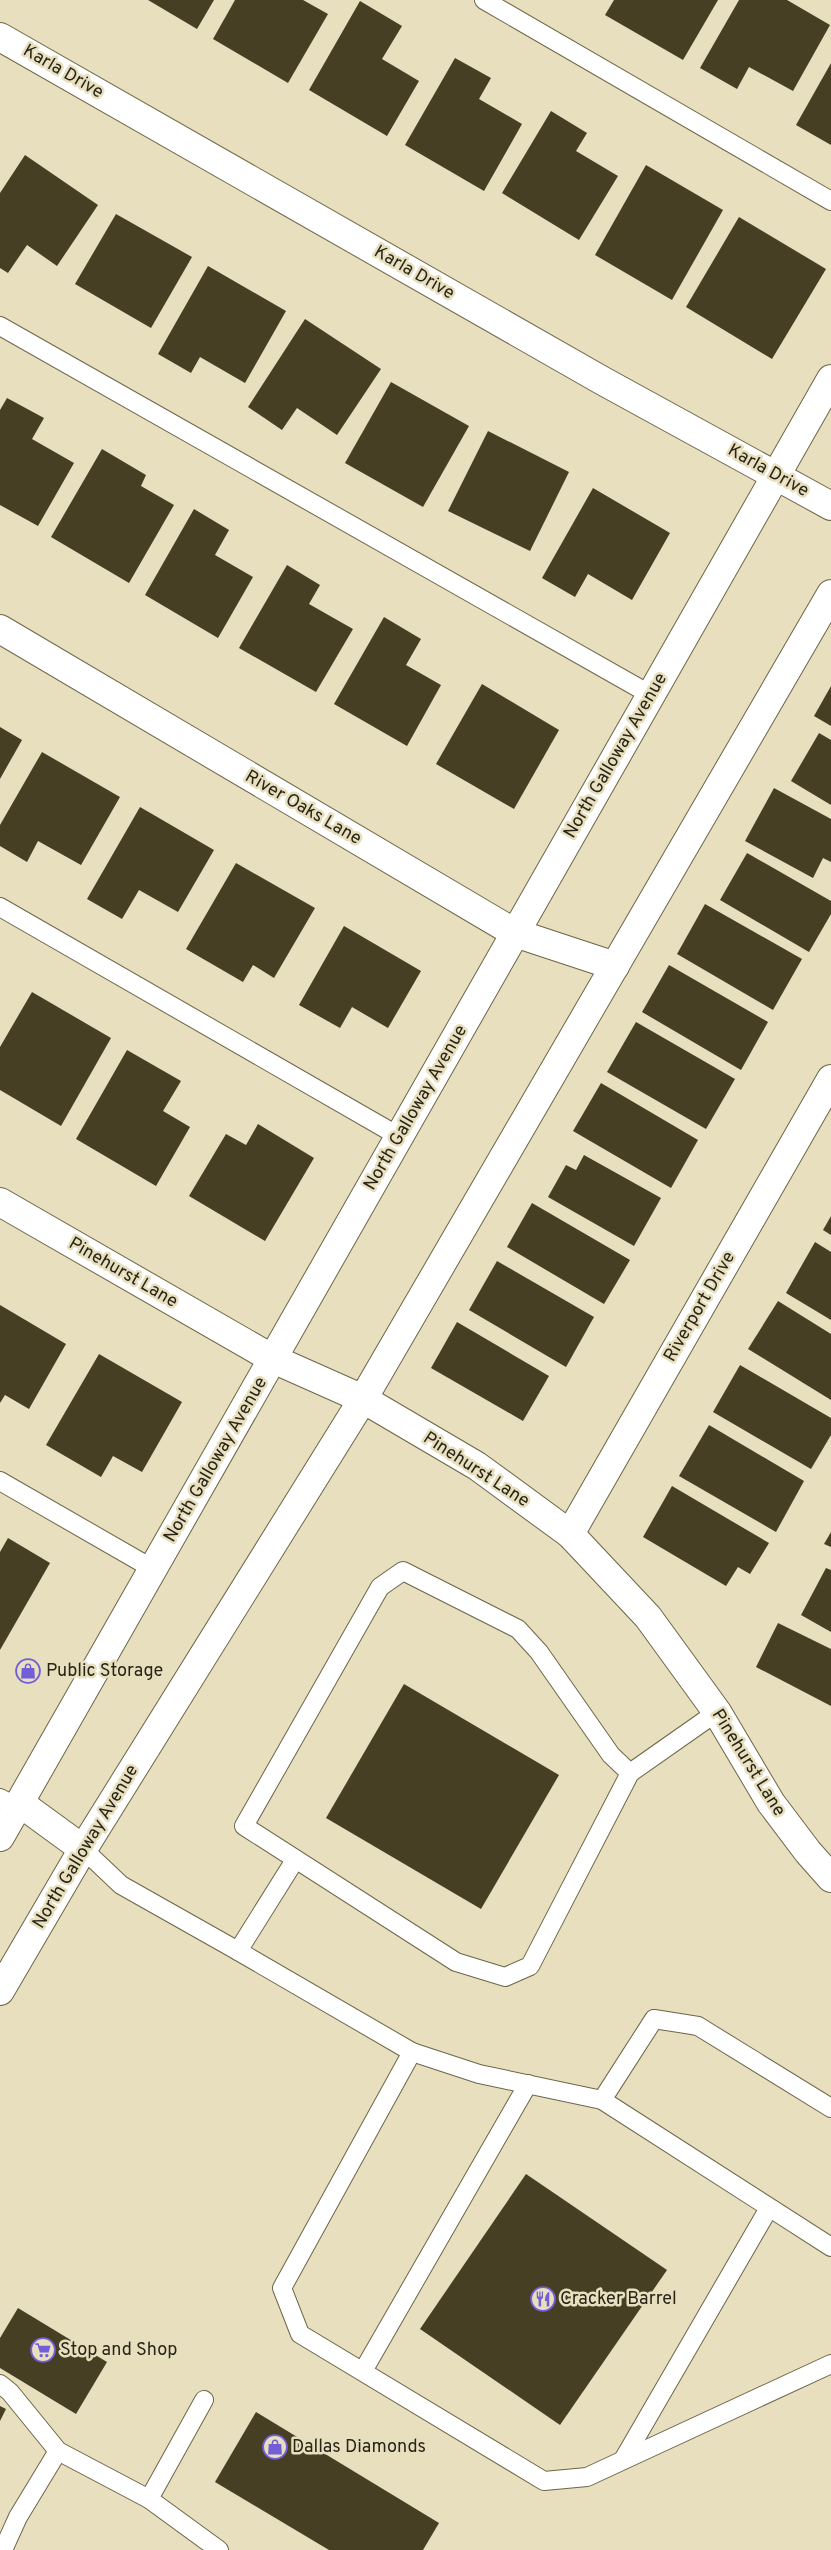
<svg xmlns="http://www.w3.org/2000/svg" width="831" height="2550" font-family="Overpass,sans-serif">
  <rect width="100%" height="100%" fill="#e8dfbe"/>
  <!-- building -->
  <g fill="#473f23">
    <polygon points="148,0 214,0 197,29"/>
    <polygon points="235,0 303,0 328,14 288,83 213,39"/>
    <polygon points="614,0 718,0 683,60 605,15"/>
    <polygon points="739,0 787,0 830,25 793,91 749,67 737,89 700,68"/>
    <polygon points="360,1 402,26 382,59 419,81 387,136 309,90"/>
    <polygon points="455,58 491,78 479,99 522,124 484,191 405,145"/>
    <polygon points="831,63 831,145 796,125"/>
    <polygon points="551,111 587,133 576,151 618,176 579,240 502,193"/>
    <polygon points="25,155 98,205 57,266 27,245 8,273 0,268 0,193"/>
    <polygon points="646,165 723,210 672,300 595,255"/>
    <polygon points="116,214 192,257 151,328 75,284"/>
    <polygon points="739,217 826,269 772,359 686,307"/>
    <polygon points="208,266 286,311 245,383 200,357 191,373 158,354"/>
    <polygon points="305,319 381,369 337,435 297,408 282,430 248,407"/>
    <polygon points="391,382 469,426 423,507 345,463"/>
    <polygon points="7,398 44,418 32,439 74,463 38,526 0,505 0,410"/>
    <polygon points="488,431 569,472 530,551 448,511"/>
    <polygon points="102,449 146,475 141,486 174,505 129,583 51,537"/>
    <polygon points="593,488 670,533 632,600 588,574 575,597 542,578"/>
    <polygon points="194,509 229,530 215,555 253,577 218,638 145,595"/>
    <polygon points="287,565 320,585 309,604 353,629 316,692 239,648"/>
    <polygon points="384,617 421,639 406,665 441,685 407,746 334,704"/>
    <polygon points="482,684 559,730 514,809 436,764"/>
    <polygon points="831,686 831,726 814,716"/>
    <polygon points="0,727 22,740 0,779"/>
    <polygon points="819,733 831,740 831,805 791,781"/>
    <polygon points="42,752 120,797 81,865 38,841 27,862 0,846 0,825"/>
    <polygon points="774,788 831,819 831,862 823,858 813,878 745,841"/>
    <polygon points="140,807 214,850 178,912 139,890 122,919 87,899"/>
    <polygon points="747,853 831,901 831,914 809,952 720,900"/>
    <polygon points="236,863 315,908 274,978 253,965 243,982 186,949"/>
    <polygon points="705,904 802,959 773,1010 677,954"/>
    <polygon points="344,926 421,971 388,1028 352,1007 340,1028 299,1005"/>
    <polygon points="669,965 768,1022 741,1070 642,1012"/>
    <polygon points="32,992 111,1038 61,1126 0,1090 0,1047"/>
    <polygon points="636,1022 735,1079 706,1129 607,1072"/>
    <polygon points="127,1050 181,1081 163,1111 190,1127 156,1186 76,1139"/>
    <polygon points="601,1083 698,1140 671,1188 573,1131"/>
    <polygon points="258,1124 314,1158 265,1241 189,1196 226,1134 246,1145"/>
    <polygon points="584,1155 661,1198 634,1246 548,1197 566,1165 576,1170"/>
    <polygon points="532,1203 630,1260 604,1304 507,1247"/>
    <polygon points="831,1216 831,1235 823,1230"/>
    <polygon points="815,1242 831,1252 831,1320 786,1293"/>
    <polygon points="497,1261 594,1317 566,1367 469,1310"/>
    <polygon points="778,1301 831,1334 831,1400 748,1349"/>
    <polygon points="0,1305 66,1344 29,1409 5,1395 0,1403"/>
    <polygon points="457,1322 549,1376 523,1421 431,1368"/>
    <polygon points="99,1354 182,1402 142,1472 113,1456 101,1477 46,1445"/>
    <polygon points="740,1365 831,1418 831,1435 811,1469 713,1412"/>
    <polygon points="709,1425 804,1481 776,1532 679,1476"/>
    <polygon points="672,1486 769,1543 750,1574 738,1567 726,1586 643,1537"/>
    <polygon points="831,1532 831,1547 824,1544"/>
    <polygon points="8,1538 50,1563 0,1650 0,1552"/>
    <polygon points="826,1568 831,1570 831,1632 801,1615"/>
    <polygon points="778,1623 831,1649 831,1706 756,1667"/>
    <polygon points="404,1684 559,1775 481,1909 326,1818"/>
    <polygon points="526,2174 667,2270 560,2425 420,2329"/>
    <polygon points="18,2308 107,2362 76,2414 0,2368 0,2338"/>
    <polygon points="0,2406 6,2409 0,2421"/>
    <polygon points="256,2412 439,2523 423,2550 329,2550 215,2482"/>
  </g>
  <g fill="none" stroke-linecap="round" stroke-linejoin="round">
    <!-- service casing -->
    <g stroke="#6d6548" stroke-width="20">
      <g id="service">
        <polyline points="484,0 831,201"/>
        <polyline points="0,326 651,695"/>
        <polyline points="0,907 400,1137"/>
        <polyline points="0,1481 153,1569"/>
        <polyline points="630,1773 611,1755 539,1652 518,1629 403,1571 380,1587 244,1826 456,1962 505,1977 530,1966 630,1773 717,1712"/>
        <polyline points="0,1798 17,1807"/>
        <polyline points="83,1849 121,1885 238,1951 295,1860"/>
        <polyline points="238,1951 412,2052 479,2074 602,2100 831,2247"/>
        <polyline points="412,2052 282,2288 300,2334 544,2481 587,2477 831,2364"/>
        <polyline points="602,2100 654,2019 698,2026 831,2108"/>
        <polyline points="363,2371 528,2084"/>
        <polyline points="0,2384 10,2392 58,2451 149,2499"/>
        <polyline points="204,2400 149,2499 219,2550"/>
        <polyline points="623,2460 769,2208"/>
        <polyline points="3,2550 18,2517 58,2451"/>
      </g>
    </g>
    <!-- minor casing -->
    <g stroke="#6d6548" stroke-width="30">
      <g id="minor">
        <polyline points="0,629 515,933 615,966"/>
        <polyline points="0,1202 273,1359"/>
        <polyline points="570,1534 831,1079"/>
      </g>
    </g>
    <!-- tertiary casing -->
    <g stroke="#6d6548" stroke-width="30">
      <g id="tertiary">
        <polyline points="0,37 603,381 831,506"/>
        <polyline points="273,1359 363,1399 477,1466 570,1534 648,1617 717,1712 771,1803 808,1852 831,1878"/>
      </g>
    </g>
    <!-- secondary casing -->
    <g stroke="#6d6548" stroke-width="30">
      <g id="secondary">
        <polyline points="20,1803 83,1849"/>
        <polyline points="0,1837 831,379"/>
        <polyline points="0,1991 83,1849 363,1399 831,594"/>
      </g>
    </g>
    <!-- service -->
    <use href="#service" stroke="#fff" stroke-width="18"/>
    <!-- minor -->
    <use href="#minor" stroke="#fff" stroke-width="28"/>
    <!-- tertiary -->
    <use href="#tertiary" stroke="#fff" stroke-width="28"/>
    <!-- secondary -->
    <use href="#secondary" stroke="#fff" stroke-width="28"/>
  </g>
  <!-- icons -->
  <defs>
    <g id="shop-ring" transform="scale(1.25)"><circle r="9.5" fill="#e8dfbe" stroke="#715ed8" stroke-width="1.5"/><path d="M-5-2.5h2.3a2.7 3.5 0 0 1 5.4 0H5L5.5 6h-11ZM-1.5-2.5h3a1.5 2.3 0 0 0-3 0Z" fill="#715ed8"/></g>
    <g id="restaurant-ring" transform="scale(1.25)"><circle r="9.5" fill="#e8dfbe" stroke="#715ed8" stroke-width="1.5"/><path d="M-5-6h1v4h1v-4h1v4h1v-4h1v5L-1.5 .5V6h-2V.5L-5-1ZM5-6V6H3V1.5H1.5Q1.5-4 5-6Z" fill="#715ed8"/></g>
    <g id="supermarket-ring" transform="scale(1.25)"><circle r="9.5" fill="#e8dfbe" stroke="#715ed8" stroke-width="1.5"/><path d="M-6-5.5h2.5l.6 2H6L4.5 2H-2.5L-4.4-4H-6ZM-1.5 3.2a1.3 1.3 0 1 0 .1 0ZM3 3.2a1.3 1.3 0 1 0 .1 0Z" fill="#715ed8"/></g>
  </defs>
  <g fill-rule="evenodd">
    <use href="#shop-ring" x="28" y="1671"/>
    <use href="#restaurant-ring" x="543" y="2299"/>
    <use href="#supermarket-ring" x="43" y="2350"/>
    <use href="#shop-ring" x="275" y="2447"/>
  </g>
  <g text-anchor="middle" dominant-baseline="central" stroke-width="5" stroke-linejoin="round" paint-order="stroke">
    <!-- street labels -->
    <g font-size="18" fill="#282518" stroke="#e8dfbe">
      <text transform="translate(63 72) rotate(30)">Karla Drive</text>
      <text transform="translate(414 273) rotate(30)">Karla Drive</text>
      <text transform="translate(768 471) rotate(29)">Karla Drive</text>
      <text transform="translate(616 756) rotate(-60)">North Galloway Avenue</text>
      <text transform="translate(303 808) rotate(30)">River Oaks Lane</text>
      <text transform="translate(416 1108) rotate(-60)">North Galloway Avenue</text>
      <text transform="translate(123 1273) rotate(30)">Pinehurst Lane</text>
      <text transform="translate(700 1307) rotate(-60)">Riverport Drive</text>
      <text transform="translate(216 1460) rotate(-60)">North Galloway Avenue</text>
      <text transform="translate(476 1470) rotate(33)">Pinehurst Lane</text>
      <text transform="translate(748 1763) rotate(58)">Pinehurst Lane</text>
      <text transform="translate(86 1847) rotate(-59)">North Galloway Avenue</text>
    </g>
    <!-- poi labels -->
    <g font-size="18" fill="#282518" stroke="#e8dfbe" text-anchor="start">
      <text x="46" y="1671">Public Storage</text>
      <text x="560" y="2299">Cracker Barrel</text>
      <text x="60" y="2350">Stop and Shop</text>
      <text x="292" y="2447">Dallas Diamonds</text>
    </g>
  </g>
</svg>
